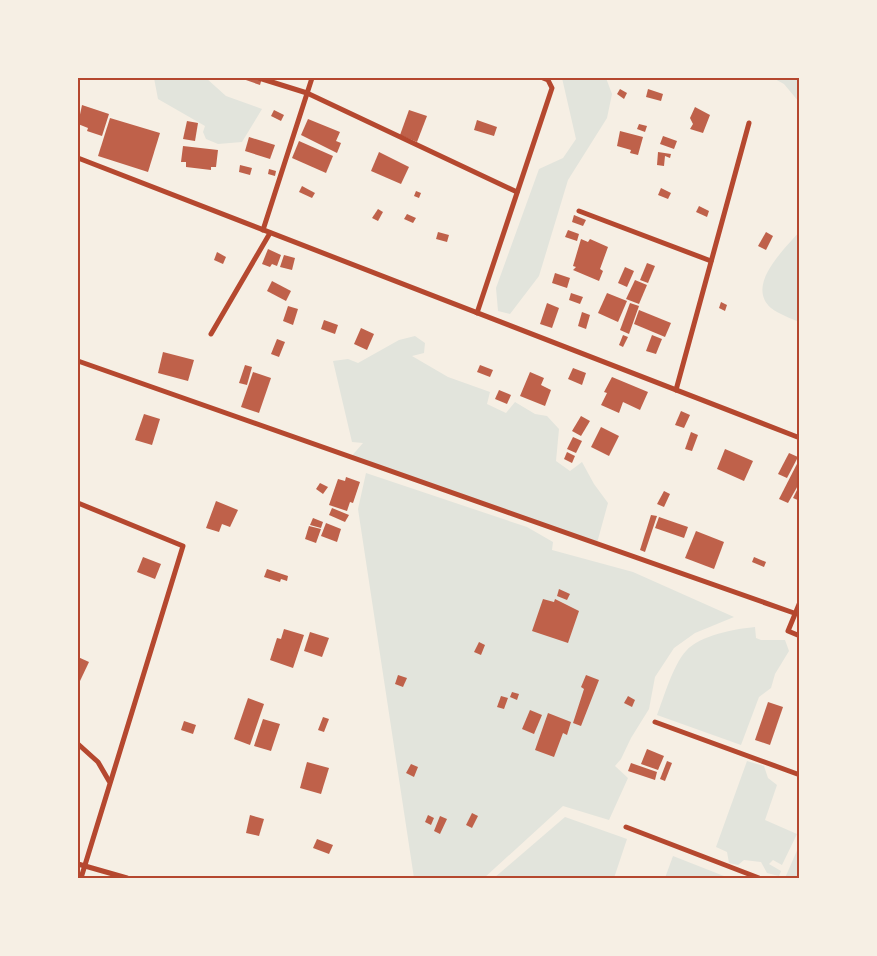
<svg xmlns="http://www.w3.org/2000/svg" width="877" height="956" font-family="'Zilla Slab',serif">
  <rect width="100%" height="100%" fill="#f6efe4"/>
  <!-- green -->
  <g fill="#e2e4dc">
    <polygon points="154,78 206,78 226,96 262,109 242,142 218,144 206,139 203,132 205,126 158,99"/>
    <polygon points="562,78 606,78 612,94 607,118 568,180 539,276 510,314 498,311 496,288 539,169 563,158 576,139"/>
    <polygon points="773,78 799,78 799,102 784,84"/>
    <path d="M 799,232 L 799,322 C 790,318 779,314 771,308 C 745,285 785,249 799,232 Z"/>
    <polygon points="415,336 425,343 424,353 412,356 448,377 490,392 487,404 506,413 515,402 535,414 547,416 559,429 556,461 570,471 582,462 594,484 608,503 597,543 350,458 363,443 352,442 333,361 348,359 358,363 399,340"/>
    <polygon points="366,473 527,527 553,542 552,550 633,572 734,617 695,633 674,648 655,677 649,709 631,738 621,759 615,766 628,778 609,820 563,806 484,878 414,878 358,509"/>
    <path d="M 755,627 L 756,638 L 761,640 L 785,640 L 789,651 L 775,674 L 771,688 L 759,697 L 741,745 L 657,715 C 664,697 673,665 686,651 C 700,635 735,629 755,627 Z"/>
    <polygon points="747,761 764,766 768,778 777,785 765,820 797,834 782,865 773,860 769,864 781,871 779,876 767,873 761,862 744,860 738,865 729,863 727,852 716,847"/>
    <polygon points="565,817 627,839 614,878 494,878"/>
    <polygon points="799,846 799,878 785,878"/>
    <polygon points="673,856 729,878 665,878"/>
  </g>
  <!-- building -->
  <g fill="#bf614a">
    <polygon points="240,78 262,78 260,85"/>
    <polygon points="620,89 627,93 624,99 617,94"/>
    <polygon points="648,89 663,94 661,101 646,97"/>
    <polygon points="82,105 109,114 102,136 87,131 88,128 78,124"/>
    <polygon points="695,107 710,115 703,133 690,129 693,124 690,118"/>
    <polygon points="274,110 284,115 281,121 271,116"/>
    <polygon points="409,110 427,116 417,142 400,135"/>
    <polygon points="110,118 160,133 148,172 98,156"/>
    <polygon points="308,119 340,132 336,141 341,143 337,153 301,135"/>
    <polygon points="477,120 497,127 494,136 474,130"/>
    <polygon points="187,121 198,123 195,141 183,139"/>
    <polygon points="639,124 647,126 645,132 637,129"/>
    <polygon points="620,131 643,137 638,155 630,153 631,150 617,146"/>
    <polygon points="663,136 677,141 674,149 660,144"/>
    <polygon points="249,137 275,145 270,159 245,151"/>
    <polygon points="299,141 333,156 326,173 292,158"/>
    <polygon points="183,146 218,150 216,167 211,167 211,170 186,167 186,162 181,162"/>
    <polygon points="379,152 409,167 401,184 371,171"/>
    <polygon points="658,152 671,154 670,158 665,156 664,166 657,165"/>
    <polygon points="240,165 252,168 250,175 239,172"/>
    <polygon points="269,169 276,171 275,176 268,174"/>
    <polygon points="302,186 315,193 312,198 299,192"/>
    <polygon points="661,188 671,193 668,199 658,195"/>
    <polygon points="416,191 421,193 419,198 414,196"/>
    <polygon points="699,206 709,211 707,217 696,212"/>
    <polygon points="378,209 383,212 378,221 372,218"/>
    <polygon points="407,214 416,218 413,223 404,219"/>
    <polygon points="574,215 586,220 583,226 572,222"/>
    <polygon points="568,230 579,234 577,241 565,237"/>
    <polygon points="438,232 449,235 447,242 436,239"/>
    <polygon points="766,232 773,236 766,250 758,246"/>
    <polygon points="581,239 588,242 590,239 608,247 600,269 603,271 599,281 573,270 576,267 573,266"/>
    <polygon points="268,249 281,255 277,266 272,264 270,267 262,264"/>
    <polygon points="217,252 226,257 223,264 214,260"/>
    <polygon points="284,255 295,258 292,270 280,267"/>
    <polygon points="647,263 655,266 648,283 640,280"/>
    <polygon points="625,267 634,271 627,287 618,283"/>
    <polygon points="555,273 570,278 567,288 552,283"/>
    <polygon points="635,280 647,285 639,304 626,299"/>
    <polygon points="272,281 291,291 286,301 267,291"/>
    <polygon points="571,293 583,297 580,304 569,300"/>
    <polygon points="607,293 627,301 618,322 598,313"/>
    <polygon points="721,302 727,305 725,311 719,308"/>
    <polygon points="547,303 559,308 552,328 540,324"/>
    <polygon points="630,303 639,306 629,334 620,330"/>
    <polygon points="288,306 298,309 293,325 283,321"/>
    <polygon points="639,310 671,323 665,337 634,324"/>
    <polygon points="582,312 590,315 586,329 578,326"/>
    <polygon points="324,320 338,325 335,334 321,329"/>
    <polygon points="361,328 374,334 367,350 354,344"/>
    <polygon points="623,335 628,337 623,347 619,345"/>
    <polygon points="652,335 662,339 656,354 646,351"/>
    <polygon points="277,339 285,342 279,357 271,354"/>
    <polygon points="163,352 194,360 188,381 158,373"/>
    <polygon points="245,365 252,367 247,385 239,383"/>
    <polygon points="480,365 493,370 490,377 477,372"/>
    <polygon points="573,368 586,373 582,385 568,379"/>
    <polygon points="253,372 271,378 259,413 241,407"/>
    <polygon points="530,372 544,378 541,385 551,390 545,406 520,396"/>
    <polygon points="612,377 648,392 640,410 623,402 619,413 601,405 607,393 604,392"/>
    <polygon points="499,390 511,395 507,404 495,399"/>
    <polygon points="681,411 690,415 684,428 675,425"/>
    <polygon points="144,414 160,419 152,445 135,440"/>
    <polygon points="581,416 590,421 581,436 572,431"/>
    <polygon points="601,427 619,436 609,456 591,447"/>
    <polygon points="691,432 698,435 692,451 685,449"/>
    <polygon points="573,437 582,441 576,453 567,449"/>
    <polygon points="725,449 753,461 744,481 717,469"/>
    <polygon points="567,452 575,456 572,463 564,459"/>
    <polygon points="789,453 798,457 787,478 778,474"/>
    <polygon points="800,458 800,482 788,503 779,499"/>
    <polygon points="346,477 360,482 353,503 350,502 347,511 329,505 338,479 345,481"/>
    <polygon points="320,483 328,487 323,494 316,489"/>
    <polygon points="800,484 800,501 793,498"/>
    <polygon points="664,491 670,494 664,507 657,504"/>
    <polygon points="216,501 238,510 230,527 222,524 219,532 206,528"/>
    <polygon points="332,508 349,515 345,522 329,515"/>
    <polygon points="651,515 657,516 645,552 640,550"/>
    <polygon points="659,517 688,527 684,538 655,528"/>
    <polygon points="313,518 323,522 321,528 310,525"/>
    <polygon points="326,523 341,529 337,542 321,536"/>
    <polygon points="309,526 321,529 316,543 305,539"/>
    <polygon points="696,531 724,542 714,569 685,558"/>
    <polygon points="143,557 161,564 155,579 137,572"/>
    <polygon points="754,557 766,562 764,567 752,562"/>
    <polygon points="267,569 288,576 287,581 281,579 280,582 264,577"/>
    <polygon points="559,589 570,594 567,600 557,596"/>
    <polygon points="543,599 554,602 555,599 579,611 568,643 532,631"/>
    <polygon points="284,629 304,635 293,668 270,660 277,638 281,639"/>
    <polygon points="310,632 329,638 322,657 304,651"/>
    <polygon points="479,642 485,645 481,655 474,652"/>
    <polygon points="78,657 89,662 80,681 78,680"/>
    <polygon points="398,675 407,678 403,687 395,684"/>
    <polygon points="586,675 599,680 581,726 573,723 584,689 581,687"/>
    <polygon points="512,692 519,694 517,700 510,697"/>
    <polygon points="501,696 508,698 504,709 497,707"/>
    <polygon points="628,696 635,700 632,707 624,703"/>
    <polygon points="248,698 264,704 250,745 234,739"/>
    <polygon points="768,702 783,707 770,745 755,740"/>
    <polygon points="530,710 542,715 534,734 522,729"/>
    <polygon points="548,713 571,722 567,735 563,733 554,757 535,750"/>
    <polygon points="323,717 329,719 324,732 318,730"/>
    <polygon points="263,719 280,724 271,751 254,746"/>
    <polygon points="184,721 196,725 193,734 181,730"/>
    <polygon points="647,749 664,756 658,770 641,764"/>
    <polygon points="667,761 672,763 665,781 660,779"/>
    <polygon points="307,762 329,768 321,794 300,788"/>
    <polygon points="631,763 657,772 655,780 628,771"/>
    <polygon points="411,764 418,767 414,777 406,773"/>
    <polygon points="472,813 478,816 472,828 466,825"/>
    <polygon points="250,815 264,819 259,836 246,833"/>
    <polygon points="428,815 434,818 431,825 425,822"/>
    <polygon points="440,816 447,819 440,834 434,831"/>
    <polygon points="317,839 333,845 329,854 313,848"/>
  </g>
  <g fill="none" stroke-linecap="round" stroke-linejoin="round">
    <!-- minor -->
    <g stroke="#b5482f" stroke-width="5">
      <polyline points="259,78 307,93 517,192"/>
      <polyline points="78,158 800,438"/>
      <polyline points="579,211 711,261"/>
      <polyline points="263,230 312,78"/>
      <polyline points="477,313 552,88 548,80 543,78"/>
      <polyline points="211,334 270,233"/>
      <polyline points="78,361 794,613"/>
      <polyline points="676,390 749,123"/>
      <polyline points="78,503 183,546 81,878"/>
      <polyline points="800,602 788,631 800,636"/>
      <polyline points="655,722 800,775"/>
      <polyline points="78,744 98,762 109,781"/>
      <polyline points="626,827 759,878"/>
      <polyline points="78,864 127,878"/>
    </g>
  </g>
  <!-- border -->
  <rect width="877" height="956" fill="none" stroke="#f6efe4" stroke-width="158"/>
  <rect x="79" y="79" width="719" height="798" fill="none" stroke="#b5482f" stroke-width="2"/>
</svg>
